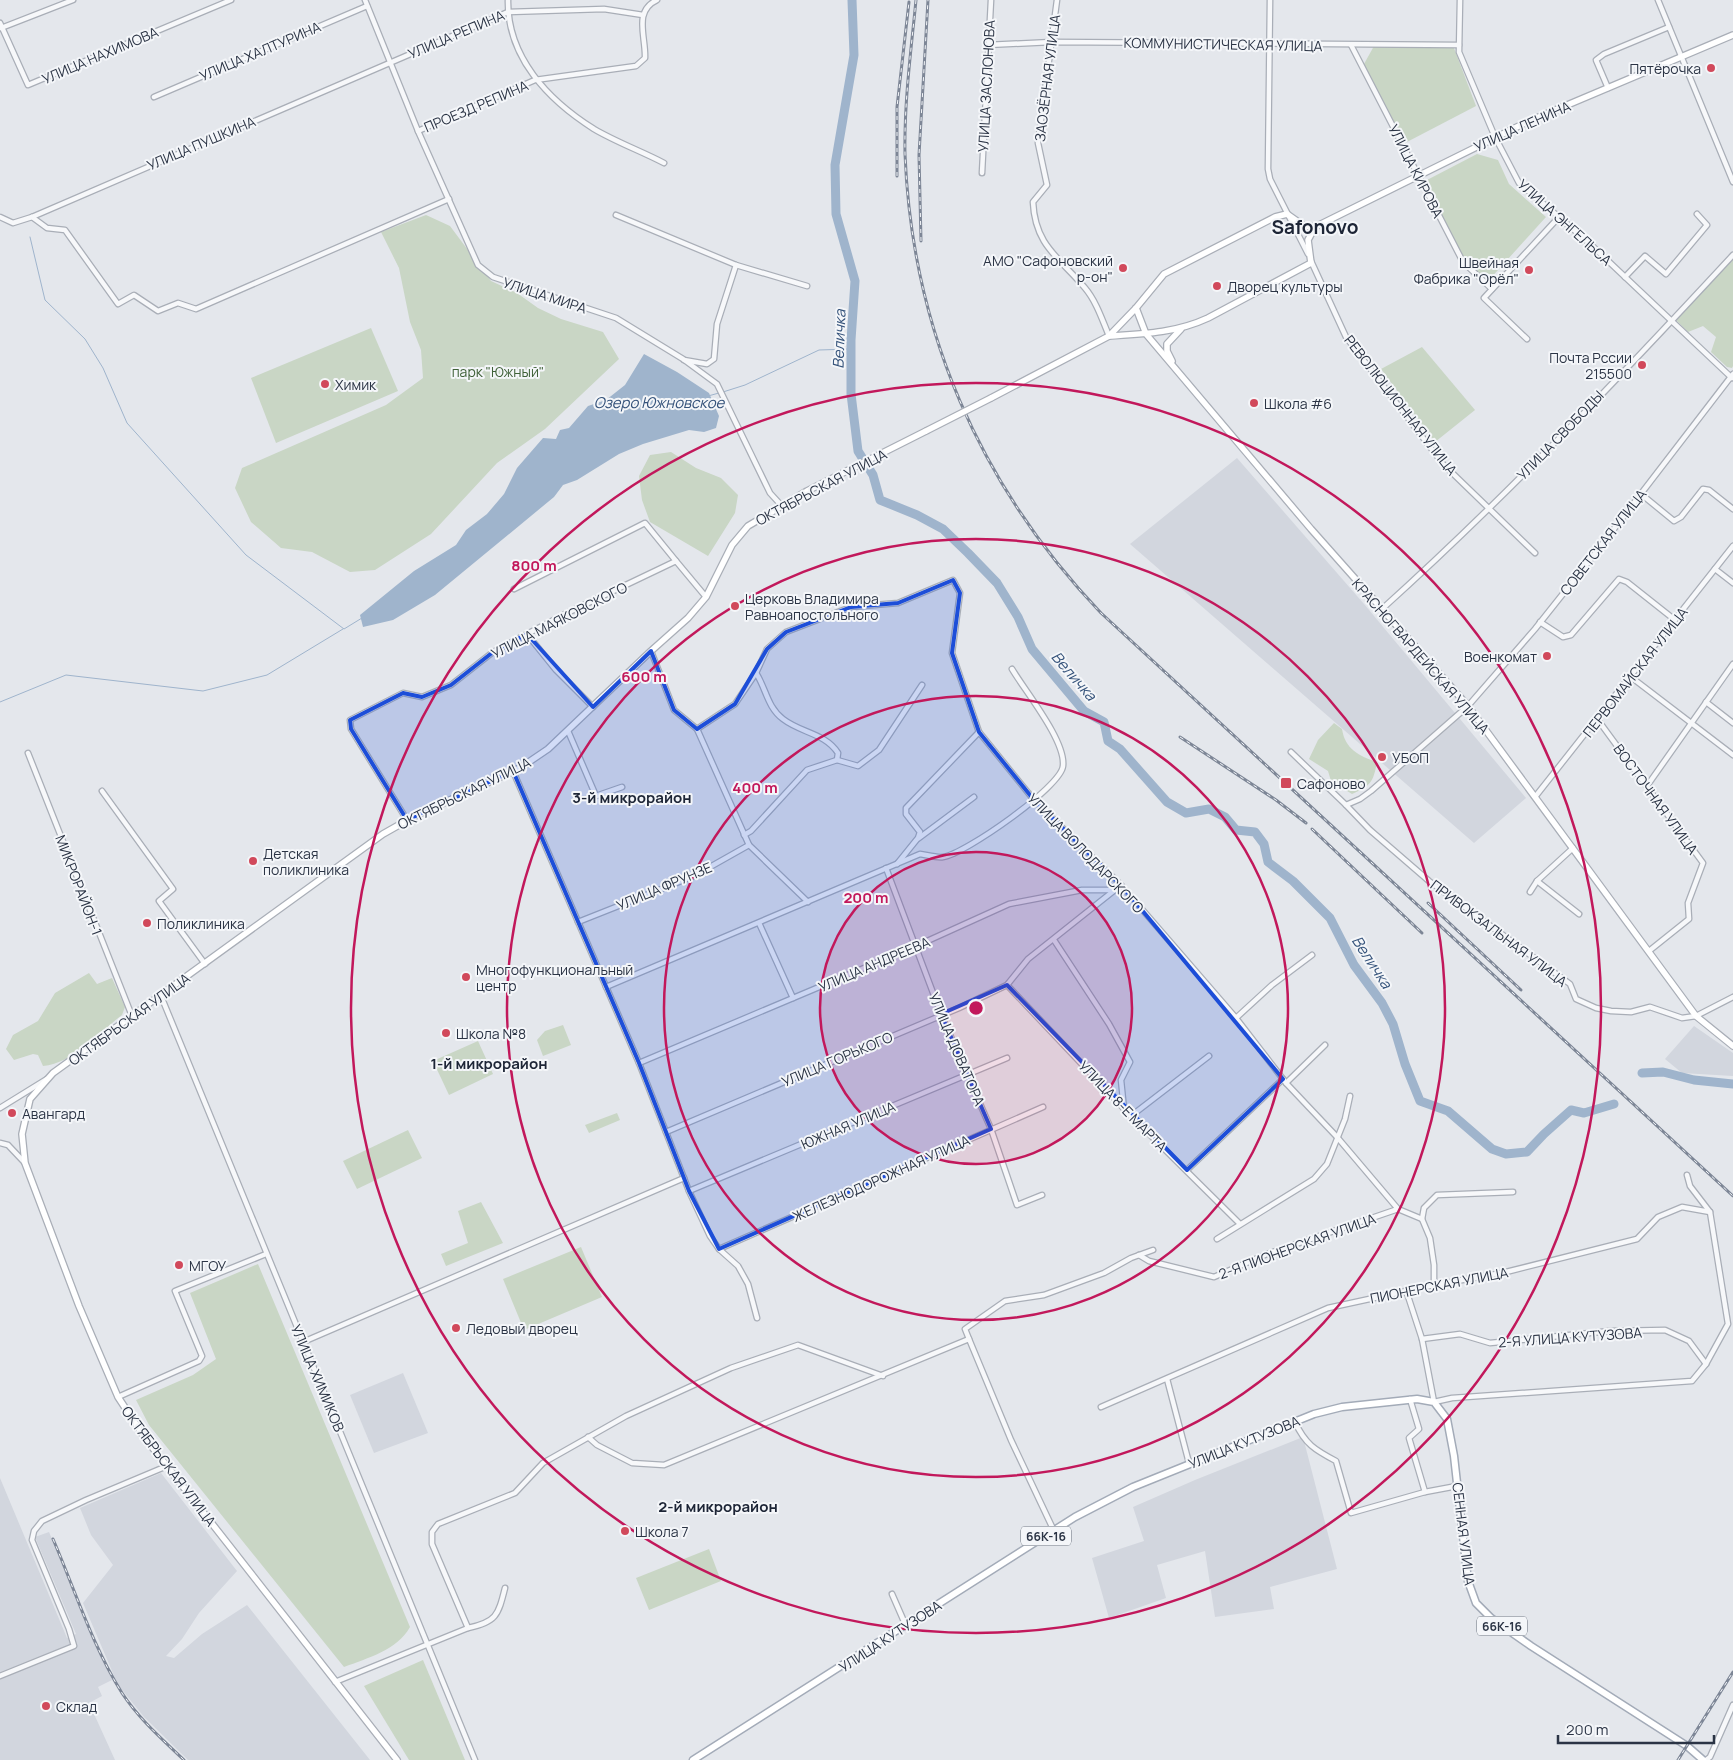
<svg xmlns="http://www.w3.org/2000/svg" width="1733" height="1760" font-family="Manrope,sans-serif">
  <rect width="100%" height="100%" fill="#e4e7ec"/>
  <!-- built -->
  <g fill="#d2d6de">
    <polygon points="1237,458 1364,604 1526,798 1474,843 1130,544"/>
    <polygon points="1694,1026 1733,1053 1733,1076 1682,1073 1665,1059"/>
    <polygon points="403,1373 428,1433 374,1453 350,1395"/>
    <polygon points="1303,1437 1337,1569 1270,1587 1274,1609 1215,1617 1205,1551 1157,1565 1166,1598 1109,1618 1092,1558 1144,1541 1133,1507 1195,1480"/>
    <polygon points="161,1473 237,1571 199,1613 182,1639 166,1656 174,1658 202,1634 247,1605 370,1760 188,1760 144,1717 118,1685 83,1603 113,1565 91,1535 80,1508"/>
    <polygon points="0,1478 67,1638 76,1634 35,1537 49,1532 112,1680 98,1687 102,1696 89,1703 115,1760 0,1760"/>
  </g>
  <!-- green -->
  <g fill="#c9d6c5">
    <polygon points="1374,46 1454,48 1476,106 1405,143 1364,64"/>
    <path d="M 1477,154 L 1498,160 L 1509,184 L 1546,217 L 1489,280 C 1468,280 1438,207 1428,189 L 1431,187 L 1427,180 Z"/>
    <polygon points="426,215 450,226 491,281 517,293 538,308 561,319 603,332 619,359 545,429 497,463 431,534 375,570 350,572 312,552 281,548 251,522 235,488 242,468 386,405 423,378 421,350 410,322 399,268 381,232"/>
    <polygon points="1733,258 1733,366 1732,368 1727,367 1711,352 1716,337 1703,326 1688,332 1676,320"/>
    <polygon points="371,328 398,391 276,443 251,378"/>
    <polygon points="1422,347 1475,410 1435,442 1381,369"/>
    <polygon points="671,452 696,468 721,478 738,495 735,513 708,556 650,522 642,500 639,476 650,455"/>
    <path d="M 1334,723 L 1342,729 C 1345,749 1359,756 1377,762 C 1373,783 1371,785 1352,794 L 1331,781 L 1328,771 L 1309,759 L 1318,740 Z"/>
    <path d="M 89,973 L 97,984 L 112,978 L 125,1007 L 122,1015 C 98,1033 74,1063 43,1066 L 38,1055 L 33,1054 L 14,1060 L 6,1049 L 13,1035 L 38,1021 L 55,993 Z"/>
    <polygon points="563,1025 571,1045 543,1056 537,1040 545,1031"/>
    <polygon points="478,1041 493,1074 449,1095 433,1061"/>
    <polygon points="617,1113 620,1120 589,1133 585,1125"/>
    <polygon points="408,1130 422,1158 357,1189 343,1161"/>
    <polygon points="481,1202 503,1243 446,1266 441,1254 468,1243 458,1211"/>
    <polygon points="581,1247 602,1297 524,1330 503,1279"/>
    <path d="M 258,1264 L 410,1627 C 397,1650 368,1658 344,1667 L 149,1425 L 136,1400 L 193,1375 L 216,1359 L 190,1293 Z"/>
    <polygon points="709,1549 721,1581 649,1610 636,1578"/>
    <polygon points="423,1660 465,1760 409,1760 364,1686"/>
  </g>
  <!-- water -->
  <polygon fill="#9fb4cc" points="644,354 677,372 709,393 719,416 716,428 704,432 689,430 643,444 619,454 577,480 563,485 554,497 435,595 393,620 363,627 360,615 414,571 456,545 466,530 487,514 504,494 517,468 543,438 556,439 560,430 569,428 588,406 606,400 625,385"/>
  <g fill="none" stroke-linecap="round" stroke-linejoin="round">
    <!-- stream -->
    <g stroke="#9fb4cc" stroke-width="1">
      <polyline points="30,237 45,300 85,339 103,368 127,423 246,555 344,629 362,618"/>
      <polyline points="723,392 745,385 819,350 851,349"/>
      <polyline points="708,396 719,393"/>
      <polyline points="0,702 66,675 203,691 267,675 343,629"/>
    </g>
    <!-- river -->
    <g stroke="#9fb4cc" stroke-width="9">
      <polyline points="852,0 854,55 835,165 836,214 855,281 851,340 851,394 858,451 873,475 880,500 917,515 943,529 968,553 997,583 1018,617 1032,649 1084,711 1104,722 1108,741 1120,749 1167,802 1186,813 1209,809 1225,817 1236,830 1255,832 1264,844 1268,862 1293,881 1330,918 1354,965 1382,1003 1393,1024 1405,1064 1420,1101 1448,1111 1492,1149 1506,1154 1527,1152 1544,1134 1571,1110 1584,1113 1614,1104"/>
      <polyline points="1642,1073 1663,1072 1694,1080 1733,1084"/>
    </g>
    <!-- street casing -->
    <g stroke="#a9aeb7" stroke-width="7">
      <g id="street">
        <polyline points="365,0 418,131 478,265 493,277 616,318 683,359 717,384 770,493 781,505"/>
        <path d="M 508,0 C 507,57 548,100 594,129 C 616,142 641,151 664,163"/>
        <path d="M 1057,0 L 1038,143 L 1047,185 L 1033,202 C 1035,246 1060,258 1085,288 C 1096,301 1102,319 1109,336"/>
        <polyline points="1270,0 1268,169 1270,179 1308,254"/>
        <polyline points="1460,0 1459,52 1495,137 1519,183 1587,241 1732,378"/>
        <polyline points="1658,0 1733,182"/>
        <polyline points="0,23 28,85 231,0"/>
        <polyline points="1,28 73,0"/>
        <polyline points="987,45 1052,42 1459,45"/>
        <polyline points="1351,45 1463,262 1492,289"/>
        <polyline points="1608,88 1596,60 1604,54 1669,27"/>
        <polyline points="154,97 367,6"/>
        <path d="M 418,131 L 535,80 L 636,66 L 645,58 C 646,37 633,11 657,0"/>
        <polyline points="982,173 991,0"/>
        <polyline points="616,215 736,265 807,286"/>
        <polyline points="0,217 13,223 32,217 508,12 604,9 643,15"/>
        <polyline points="32,217 47,228 65,230 118,304 134,295 158,311 178,303 196,309 449,199"/>
        <polyline points="1311,261 1346,337 1443,464 1535,553"/>
        <polyline points="1625,277 1645,256 1666,274 1707,225 1697,214"/>
        <polyline points="1527,339 1484,298 1559,217"/>
        <polyline points="684,360 707,364 714,359 717,324 736,265"/>
        <polyline points="1641,494 1674,521 1681,517 1703,489 1709,490 1733,509"/>
        <polyline points="1715,569 1733,583"/>
        <polyline points="514,589 645,523 676,561"/>
        <path d="M 1382,609 C 1505,498 1620,377 1733,255"/>
        <polyline points="1540,622 1563,637 1571,635 1619,579 1627,582 1675,620"/>
        <polyline points="527,634 556,670 593,707"/>
        <polyline points="651,651 674,710 697,729 749,845 808,902"/>
        <path d="M 756,673 C 766,688 767,707 783,719 C 801,733 825,733 838,753 L 837,760"/>
        <polyline points="1631,677 1733,755"/>
        <polyline points="1706,702 1733,723"/>
        <polyline points="1598,720 1703,863 1688,903 1689,919 1649,951"/>
        <polyline points="697,729 735,704 756,673 767,649 786,632 851,607 898,603 953,580 960,593 952,653 979,732 1034,800 1121,885 1236,1018 1286,1083 1337,1137 1398,1209 1422,1219"/>
        <polyline points="568,731 596,796 622,787"/>
        <polyline points="1291,752 1346,805 1360,799 1371,791 1468,706 1535,629 1597,551 1733,374"/>
        <polyline points="28,753 132,1016"/>
        <polyline points="513,771 639,1063 689,1191 710,1236 719,1249 738,1266 748,1284 757,1318"/>
        <polyline points="1647,786 1733,664"/>
        <polyline points="102,791 173,889 159,901 205,964"/>
        <polyline points="1535,797 1733,546"/>
        <polyline points="1346,805 1370,830 1429,881 1570,984 1576,999 1596,1008 1611,1011 1631,1012 1650,1007 1682,1018 1696,1016 1733,997"/>
        <polyline points="407,820 351,729 350,720 403,693 422,697 451,685 493,652 563,615 676,561 706,597"/>
        <polyline points="744,835 751,831 807,770 837,760 858,766 879,750 922,685"/>
        <polyline points="919,838 974,797"/>
        <polyline points="897,864 918,838 920,832 906,814 906,808 979,732"/>
        <polyline points="886,868 941,1014 991,1129 1017,1205 1042,1195"/>
        <polyline points="1537,881 1579,914"/>
        <polyline points="1530,892 1537,881 1573,848"/>
        <polyline points="578,922 694,876 749,845"/>
        <polyline points="759,923 793,998"/>
        <polyline points="1054,940 1109,1024 1130,1062 1121,1080 1124,1109"/>
        <polyline points="1007,985 1131,1116 1240,1224"/>
        <path d="M 606,987 L 920,854 C 927,855 937,858 943,857 C 965,854 1061,787 1063,766 C 1066,741 1025,691 1012,669"/>
        <polyline points="161,996 475,1760"/>
        <polyline points="1236,1018 1272,985 1312,955"/>
        <polyline points="639,1063 914,947 1009,904 1082,890 1115,890"/>
        <polyline points="1286,1083 1325,1045"/>
        <polyline points="0,1108 47,1079"/>
        <polyline points="1131,1116 1209,1056"/>
        <polyline points="666,1132 959,1008 1007,985 1028,959 1121,885"/>
        <polyline points="0,1143 8,1145 25,1163"/>
        <polyline points="1187,1170 1283,1079"/>
        <polyline points="689,1191 1007,1058"/>
        <polyline points="1217,1239 1314,1179 1327,1164 1345,1119 1350,1096"/>
        <polyline points="719,1249 1043,1107"/>
        <polyline points="1139,1255 1149,1261 1214,1277 1267,1254 1398,1209"/>
        <polyline points="1434,1285 1434,1265 1430,1238 1422,1219 1424,1208 1437,1195 1513,1192"/>
        <polyline points="1406,1290 1422,1339 1434,1402 1452,1398 1692,1381 1706,1364 1728,1324 1710,1212 1690,1186 1687,1175"/>
        <polyline points="969,1339 965,1329 1005,1301 1044,1295 1104,1273 1131,1258 1153,1250"/>
        <polyline points="1422,1339 1460,1334 1490,1343 1610,1331 1665,1330 1689,1341 1706,1364"/>
        <polyline points="303,1342 684,1178"/>
        <polyline points="1167,1379 1189,1463"/>
        <polyline points="118,1397 199,1361 202,1356 175,1291 266,1254"/>
        <polyline points="1410,1399 1419,1429 1409,1438 1425,1492 1457,1486"/>
        <polyline points="1101,1407 1328,1308 1434,1285 1502,1273 1637,1239 1658,1217 1682,1207 1710,1212"/>
        <path d="M 1295,1422 C 1305,1444 1315,1450 1336,1461 L 1351,1513 L 1425,1492"/>
        <polyline points="588,1437 597,1445 632,1463 664,1465 969,1339 1011,1440 1054,1531"/>
        <polyline points="892,1594 906,1626"/>
        <path d="M 468,1628 C 496,1622 498,1616 505,1588"/>
        <polyline points="0,1676 74,1646 69,1629 32,1540 34,1531 42,1521 86,1500 167,1466"/>
        <polyline points="335,1682 468,1628 432,1544 432,1532 438,1524 515,1493 543,1463 626,1416 731,1368 798,1345 883,1376"/>
        <polyline points="1706,1760 1710,1757 1733,1705"/>
      </g>
    </g>
    <!-- secondary casing -->
    <g stroke="#a9aeb7" stroke-width="8">
      <g id="secondary">
        <polyline points="1136,308 1146,334 1311,529 1468,706 1696,1016 1733,1046"/>
        <path d="M 1109,336 C 1143,334 1176,333 1208,318 L 1311,263 L 1308,240 L 1315,227"/>
        <polyline points="1172,361 1167,351 1167,344 1181,329"/>
        <polyline points="991,398 1109,336 1136,308 1164,274 1275,217 1287,214 1304,226 1315,227 1527,122 1733,35"/>
        <polyline points="397,1760 145,1438 118,1397 79,1306 25,1163 22,1134 30,1099 53,1073 383,834 413,817 520,768 548,749 651,651 688,618 706,597 732,545 748,526 807,491 926,431"/>
      </g>
    </g>
    <!-- primary casing -->
    <g stroke="#a3abb8" stroke-width="9">
      <polyline id="primary" points="693,1760 1075,1517 1133,1487 1314,1414 1342,1407 1417,1399 1434,1402 1447,1419 1454,1456 1468,1581 1476,1603 1491,1618 1531,1646 1687,1746 1703,1760"/>
    </g>
    <!-- street -->
    <use href="#street" stroke="#f7f8fa" stroke-width="4.5"/>
    <!-- secondary -->
    <use href="#secondary" stroke="#fff" stroke-width="5.5"/>
    <!-- primary -->
    <use href="#primary" stroke="#fff" stroke-width="6"/>
    <!-- rail casing -->
    <g stroke="#7d8696" stroke-width="3">
      <g id="rail">
        <path d="M 916,0 C 911,51 904,103 905,154 C 912,330 980,486 1101,613 L 1733,1196"/>
        <polyline points="897,176 897,107 909,2"/>
        <polyline points="921,241 919,155 928,0"/>
        <polyline points="1180,737 1276,800 1306,823"/>
        <polyline points="1312,829 1422,933"/>
        <polyline points="1428,903 1521,990"/>
        <path d="M 53,1539 C 75,1590 92,1645 122,1693 C 139,1719 162,1739 184,1760"/>
        <polyline points="1678,1760 1733,1672"/>
      </g>
    </g>
    <!-- rail -->
    <use href="#rail" stroke="#f4f6f9" stroke-width="1" stroke-dasharray="4" stroke-linecap="butt"/>
    <!-- secondary-bridge casing -->
    <g stroke="#a9aeb7" stroke-width="8" stroke-linecap="butt">
      <polyline id="secondary-bridge" points="926,431 991,398"/>
    </g>
    <!-- secondary-bridge -->
    <use href="#secondary-bridge" stroke="#fff" stroke-width="5.5"/>
  </g>
  <!-- marked area -->
  <path fill="#1d4ed8" fill-opacity="0.2" stroke="#1d4ed8" stroke-width="4" stroke-linejoin="round" d="M 953,580 L 960,593 L 952,653 L 979,732 L 1034,800 L 1121,885 L 1283,1079 L 1187,1170 L 1007,985 L 941,1014 L 991,1129 L 719,1249 L 689,1191 L 639,1063 L 513,771 L 407,820 L 351,729 L 350,720 L 403,693 L 422,697 L 451,685 L 493,652 L 527,634 L 593,707 L 651,651 L 674,710 L 697,729 L 735,704 L 767,649 L 786,632 L 851,607 L 898,603 Z"/>
  <!-- distance rings -->
  <circle cx="976" cy="1008" r="156" fill="#c2185b" fill-opacity=".12"/>
  <g fill="none" stroke="#c2185b" stroke-width="2.5">
    <circle cx="976" cy="1008" r="156"/>
    <circle cx="976" cy="1008" r="312"/>
    <circle cx="976" cy="1008" r="469"/>
    <circle cx="976" cy="1008" r="625"/>
  </g>
  <!-- markers -->
  <g fill="#d1495b" stroke="#f4f6f9" stroke-width="2">
    <circle cx="1711" cy="68" r="5"/>
    <circle cx="1123" cy="268" r="5"/>
    <circle cx="1529" cy="270" r="5"/>
    <circle cx="1217" cy="286" r="5"/>
    <circle cx="1642" cy="365" r="5"/>
    <circle cx="325" cy="384" r="5"/>
    <circle cx="1254" cy="403" r="5"/>
    <circle cx="735" cy="606" r="5"/>
    <circle cx="1547" cy="656" r="5"/>
    <circle cx="1382" cy="757" r="5"/>
    <rect x="1280" y="777" width="12" height="12" rx="2.5"/>
    <circle cx="253" cy="861" r="5"/>
    <circle cx="147" cy="923" r="5"/>
    <circle cx="466" cy="977" r="5"/>
    <circle cx="446" cy="1033" r="5"/>
    <circle cx="12" cy="1113" r="5"/>
    <circle cx="179" cy="1265" r="5"/>
    <circle cx="456" cy="1328" r="5"/>
    <circle cx="625" cy="1531" r="5"/>
    <circle cx="46" cy="1706" r="5"/>
  </g>
  <g text-anchor="middle" dominant-baseline="central" stroke-width="4" stroke-linejoin="round" paint-order="stroke">
    <!-- shield labels -->
    <g fill="#f4f6f9" stroke="#676e7b" stroke-width="1">
      <rect x="1021" y="1526.5" width="50" height="19" rx="4"/>
      <rect x="1477" y="1616.5" width="50" height="19" rx="4"/>
    </g>
    <g font-size="12" font-weight="bold" fill="#2b3445">
      <text x="1046" y="1536">66К-16</text>
      <text x="1502" y="1626">66К-16</text>
    </g>
    <!-- street labels -->
    <g font-size="14" fill="#2b3445" stroke="#f4f6f9">
      <text transform="translate(456 34) rotate(-23)">УЛИЦА РЕПИНА</text>
      <text transform="translate(1223 44) rotate(1)">КОММУНИСТИЧЕСКАЯ УЛИЦА</text>
      <text transform="translate(260 51) rotate(-23)">УЛИЦА ХАЛТУРИНА</text>
      <text transform="translate(100 55) rotate(-23)">УЛИЦА НАХИМОВА</text>
      <text transform="translate(1047 78) rotate(-83)">ЗАОЗЁРНАЯ УЛИЦА</text>
      <text transform="translate(986 86) rotate(-87)">УЛИЦА ЗАСЛОНОВА</text>
      <text transform="translate(476 106) rotate(-23)">ПРОЕЗД РЕПИНА</text>
      <text transform="translate(1522 126) rotate(-24)">УЛИЦА ЛЕНИНА</text>
      <text transform="translate(201 143) rotate(-23)">УЛИЦА ПУШКИНА</text>
      <text transform="translate(1416 171) rotate(63)">УЛИЦА КИРОВА</text>
      <text transform="translate(1565 222) rotate(42)">УЛИЦА ЭНГЕЛЬСА</text>
      <text transform="translate(545 295) rotate(18)">УЛИЦА МИРА</text>
      <text transform="translate(1401 405) rotate(52)">РЕВОЛЮЦИОННАЯ УЛИЦА</text>
      <text transform="translate(1560 435) rotate(-46)">УЛИЦА СВОБОДЫ</text>
      <text transform="translate(821 487) rotate(-28)">ОКТЯБРЬСКАЯ УЛИЦА</text>
      <text transform="translate(1603 542) rotate(-52)">СОВЕТСКАЯ УЛИЦА</text>
      <text transform="translate(559 620) rotate(-27)">УЛИЦА МАЯКОВСКОГО</text>
      <text transform="translate(1421 656) rotate(49)">КРАСНОГВАРДЕЙСКАЯ УЛИЦА</text>
      <text transform="translate(1635 672) rotate(-52)">ПЕРВОМАЙСКАЯ УЛИЦА</text>
      <text transform="translate(464 793) rotate(-26)">ОКТЯБРЬСКАЯ УЛИЦА</text>
      <text transform="translate(1656 799) rotate(54)">ВОСТОЧНАЯ УЛИЦА</text>
      <text transform="translate(1086 853) rotate(46)">УЛИЦА ВОЛОДАРСКОГО</text>
      <text transform="translate(79 885) rotate(69)">МИКРОРАЙОН-1</text>
      <text transform="translate(664 886) rotate(-23)">УЛИЦА ФРУНЗЕ</text>
      <text transform="translate(1499 933) rotate(37)">ПРИВОКЗАЛЬНАЯ УЛИЦА</text>
      <text transform="translate(874 964) rotate(-23)">УЛИЦА АНДРЕЕВА</text>
      <text transform="translate(129 1019) rotate(-36)">ОКТЯБРЬСКАЯ УЛИЦА</text>
      <text transform="translate(957 1049) rotate(67)">УЛИЦА ДОВАТОРА</text>
      <text transform="translate(837 1059) rotate(-23)">УЛИЦА ГОРЬКОГО</text>
      <text transform="translate(1123 1106) rotate(46)">УЛИЦА 8-Е МАРТА</text>
      <text transform="translate(848 1125) rotate(-23)">ЮЖНАЯ УЛИЦА</text>
      <text transform="translate(881 1178) rotate(-24)">ЖЕЛЕЗНОДОРОЖНАЯ УЛИЦА</text>
      <text transform="translate(1297 1246) rotate(-20)">2-Я ПИОНЕРСКАЯ УЛИЦА</text>
      <text transform="translate(1439 1285) rotate(-11)">ПИОНЕРСКАЯ УЛИЦА</text>
      <text transform="translate(1570 1337) rotate(-4)">2-Я УЛИЦА КУТУЗОВА</text>
      <text transform="translate(318 1378) rotate(67)">УЛИЦА ХИМИКОВ</text>
      <text transform="translate(1244 1442) rotate(-22)">УЛИЦА КУТУЗОВА</text>
      <text transform="translate(169 1466) rotate(53)">ОКТЯБРЬСКАЯ УЛИЦА</text>
      <text transform="translate(1464 1534) rotate(83)">СЕННАЯ УЛИЦА</text>
      <text transform="translate(890 1636) rotate(-33)">УЛИЦА КУТУЗОВА</text>
    </g>
    <!-- poi labels -->
    <g font-size="14" fill="#2b3445" stroke="#f4f6f9" text-anchor="start">
      <text x="1701" y="68" text-anchor="end">Пятёрочка</text>
      <text x="1113" y="260" text-anchor="end">АМО "Сафоновский<tspan x="1113" dy="16">р-он"</tspan></text>
      <text x="1519" y="262" text-anchor="end">Швейная<tspan x="1519" dy="16">Фабрика "Орёл"</tspan></text>
      <text x="1227" y="286">Дворец культуры</text>
      <text x="1632" y="357" text-anchor="end">Почта Рссии<tspan x="1632" dy="16">215500</tspan></text>
      <text x="335" y="384">Химик</text>
      <text x="1264" y="403">Школа #6</text>
      <text x="745" y="598">Церковь Владимира<tspan x="745" dy="16">Равноапостольного</tspan></text>
      <text x="1537" y="656" text-anchor="end">Военкомат</text>
      <text x="1392" y="757">УБОП</text>
      <text x="1297" y="783">Сафоново</text>
      <text x="263" y="853">Детская<tspan x="263" dy="16">поликлиника</tspan></text>
      <text x="157" y="923">Поликлиника</text>
      <text x="476" y="969">Многофункциональный<tspan x="476" dy="16">центр</tspan></text>
      <text x="456" y="1033">Школа №8</text>
      <text x="22" y="1113">Авангард</text>
      <text x="189" y="1265">МГОУ</text>
      <text x="466" y="1328">Ледовый дворец</text>
      <text x="635" y="1531">Школа 7</text>
      <text x="56" y="1706">Склад</text>
    </g>
    <!-- park labels -->
    <g font-size="14" fill="#3f6138" stroke="#f4f6f9">
      <text x="498" y="371">парк "Южный"</text>
    </g>
    <!-- water labels -->
    <g font-size="15" font-style="italic" fill="#34527a" stroke="#f4f6f9">
      <text transform="translate(839 339) rotate(-88)">Величка</text>
      <text x="659" y="402">Озеро Южновское</text>
      <text transform="translate(1074 676) rotate(49)">Величка</text>
      <text transform="translate(1372 962) rotate(57)">Величка</text>
    </g>
    <!-- neighbourhood labels -->
    <g font-size="15" font-weight="bold" fill="#1d2536" stroke="#f4f6f9">
      <text x="632" y="797">3-й микрорайон</text>
      <text x="489" y="1063">1-й микрорайон</text>
      <text x="718" y="1506">2-й микрорайон</text>
    </g>
    <!-- district labels -->
    <g font-size="19" font-weight="bold" fill="#1d2536" stroke="#f4f6f9">
      <text x="1315" y="227">Safonovo</text>
    </g>
  </g>
  <circle cx="976" cy="1008" r="8" fill="#c2185b" stroke="#f4f6f9" stroke-width="2.5"/>
  <g font-size="15" text-anchor="middle" font-weight="bold" fill="#c2185b" stroke="#f4f6f9" stroke-width="4" stroke-linejoin="round" paint-order="stroke">
    <text x="534" y="571">800 m</text>
    <text x="644" y="682">600 m</text>
    <text x="755" y="793">400 m</text>
    <text x="866" y="903">200 m</text>
  </g>
  <!-- scale -->
  <path d="M1558 1735v8h156v-8" fill="none" stroke="#2b3445" stroke-width="2.5"/>
  <text x="1566" y="1735" font-size="15" fill="#2b3445" stroke="#f4f6f9" stroke-width="4" paint-order="stroke">200 m</text>
</svg>
